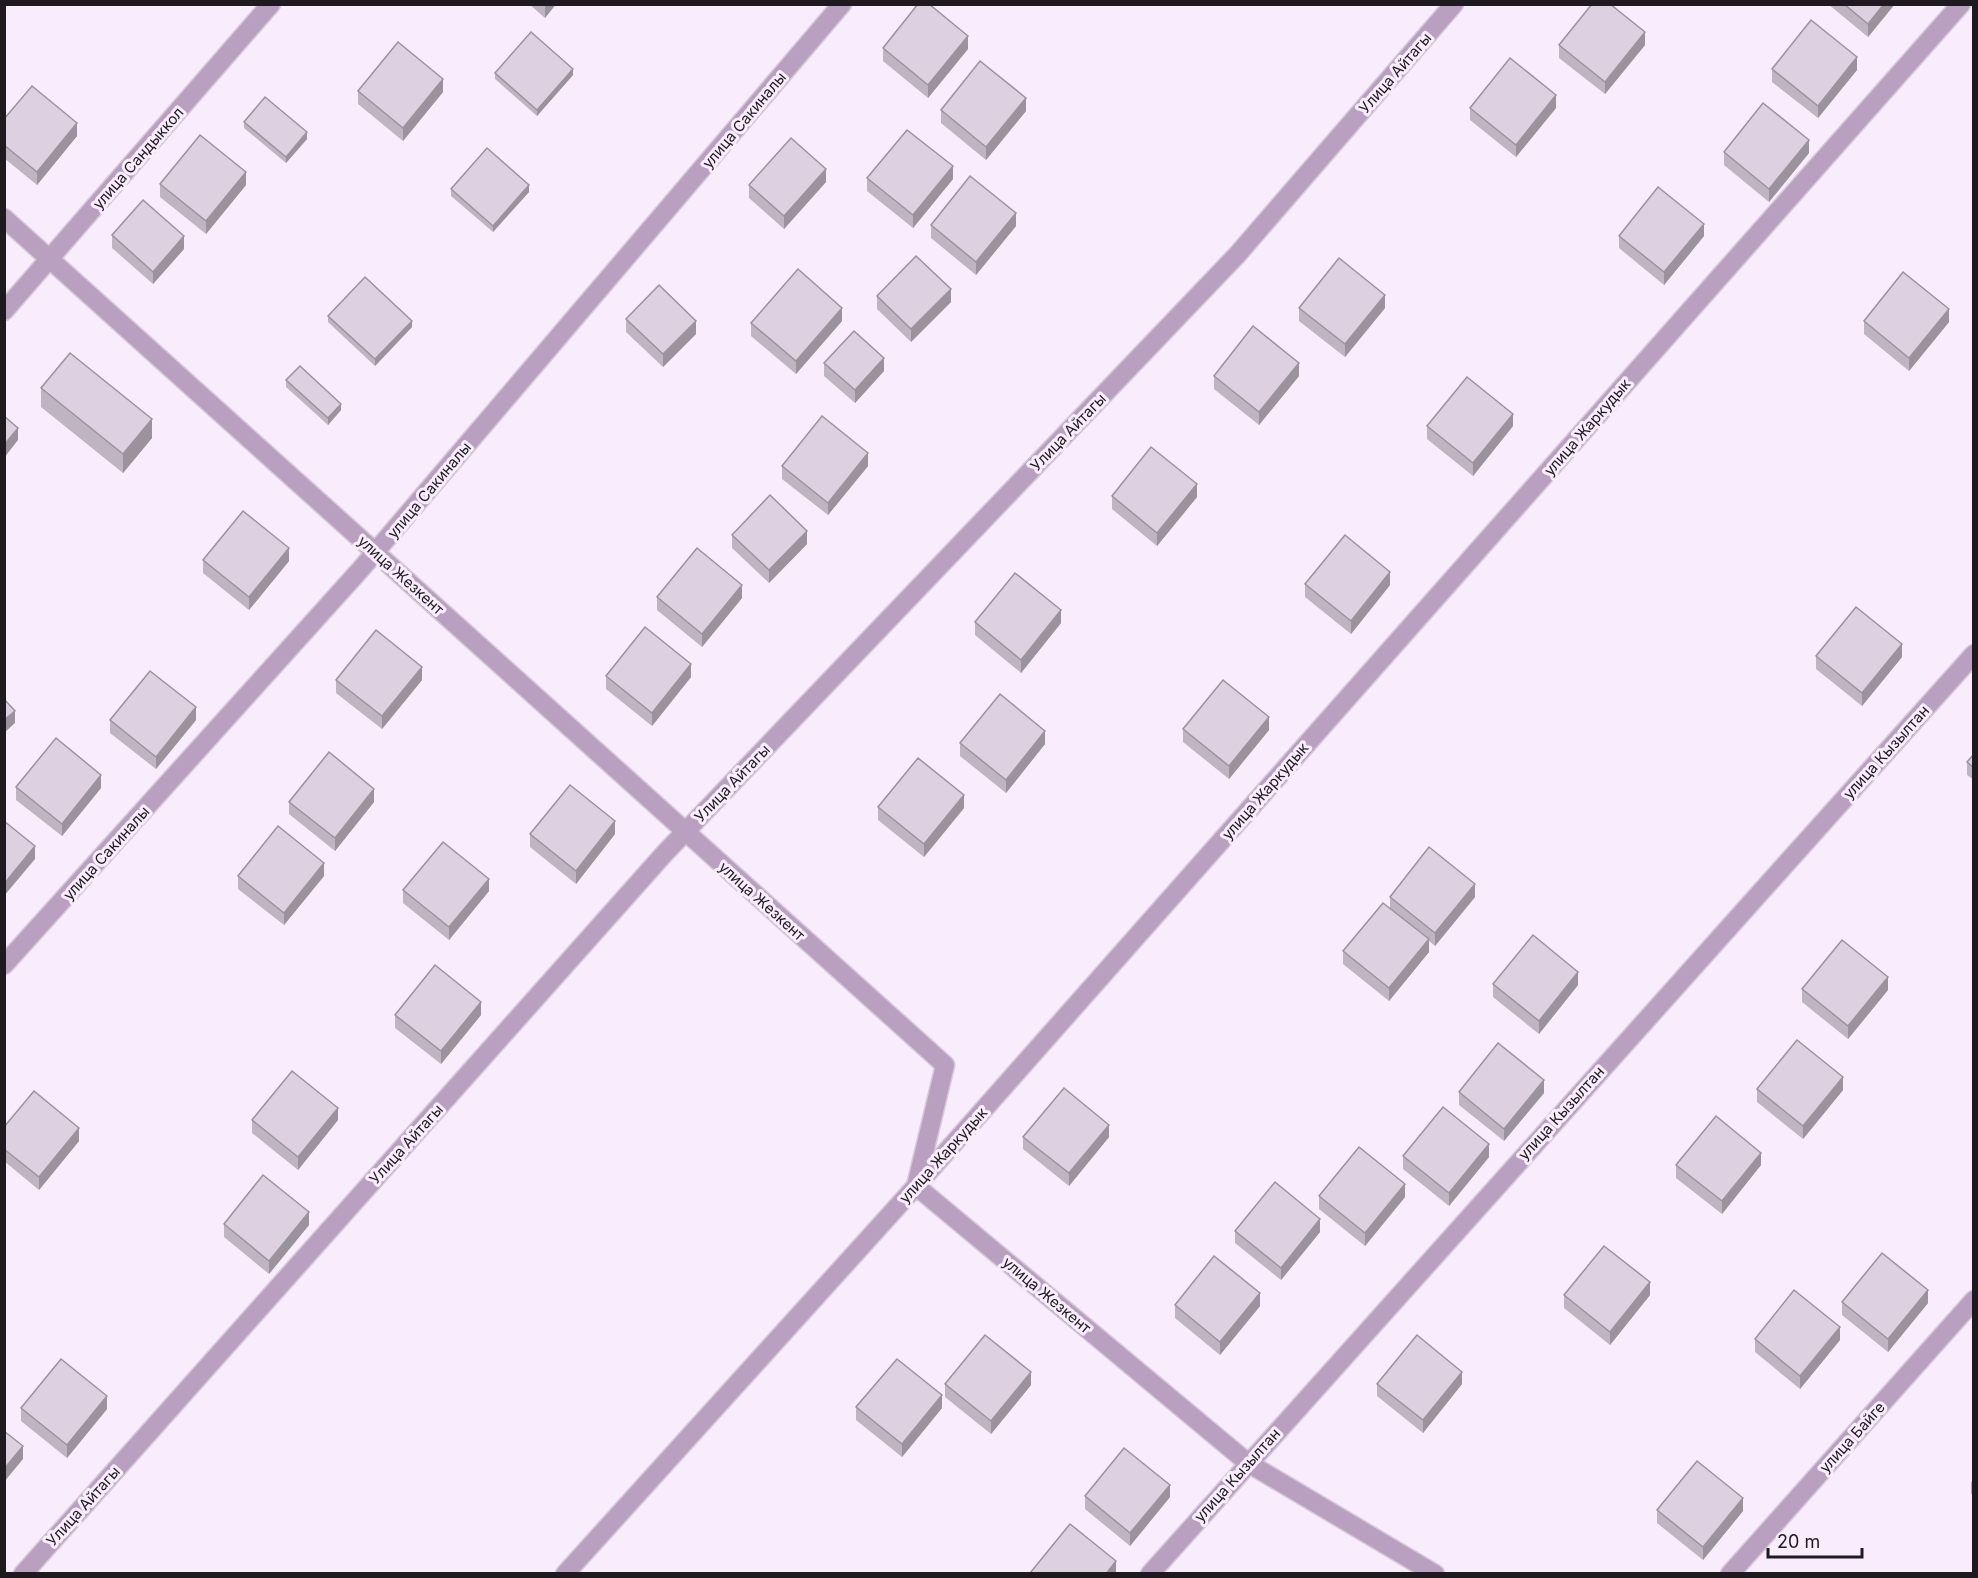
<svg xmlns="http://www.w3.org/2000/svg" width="1978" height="1578" font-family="Inter,sans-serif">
  <rect width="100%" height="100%" fill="#f9ecfc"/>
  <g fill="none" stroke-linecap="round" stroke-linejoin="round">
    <!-- minor casing -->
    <g stroke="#d6cad9" stroke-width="21">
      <g id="minor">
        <polyline points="4,218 945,1065 916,1186 1248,1463 1435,1574"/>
        <polyline points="4,311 271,4"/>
        <polyline points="4,965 360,570 842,4"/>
        <polyline points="23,1574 664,854 1237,255 1454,4"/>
        <polyline points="565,1574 916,1186 1961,4"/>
        <polyline points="1150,1574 1974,654"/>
        <polyline points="1730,1574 1974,1300"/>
      </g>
    </g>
    <!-- minor -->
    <use href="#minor" stroke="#b9a0c0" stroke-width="18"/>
  </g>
  <!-- wall -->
  <g fill="#beb4c2">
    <polygon points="529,4 556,4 545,18"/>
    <polygon points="1828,4 1895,4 1868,37"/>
    <polygon points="1559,45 1645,45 1605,94 1559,58"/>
    <polygon points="883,48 968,49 928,98 883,61"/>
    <polygon points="1772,69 1857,70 1818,118 1772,82"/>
    <polygon points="495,73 573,75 537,116 495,79"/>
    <polygon points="358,91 443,92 403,141 358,104"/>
    <polygon points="1470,108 1556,108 1516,157 1470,120"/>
    <polygon points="941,110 1026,111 986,160 941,123"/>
    <polygon points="4,119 77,136 37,185 4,158"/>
    <polygon points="244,122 307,139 286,163 244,128"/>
    <polygon points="1724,152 1809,153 1769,202 1724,165"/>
    <polygon points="867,178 953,179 913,228 867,191"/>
    <polygon points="826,182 784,229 749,198 749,185"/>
    <polygon points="160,184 246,185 206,234 160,197"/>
    <polygon points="451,189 529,192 493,232 451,196"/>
    <polygon points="931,225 1016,226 976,275 931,238"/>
    <polygon points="112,235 184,249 153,284 112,248"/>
    <polygon points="1619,236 1704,236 1664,285 1619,248"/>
    <polygon points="877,296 951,302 911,342 877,309"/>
    <polygon points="1299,308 1385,308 1345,357 1299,321"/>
    <polygon points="328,316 412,327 375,366 328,322"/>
    <polygon points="626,319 696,334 663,367 626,332"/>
    <polygon points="842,321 796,374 751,336 751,323"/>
    <polygon points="1864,321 1949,322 1909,371 1864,334"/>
    <polygon points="824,363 884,371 855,403 824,376"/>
    <polygon points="1214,376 1299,376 1259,425 1214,389"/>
    <polygon points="286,380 341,410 328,425 286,387"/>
    <polygon points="41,388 152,438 123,473 41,407"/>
    <polygon points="1427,426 1513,426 1473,476 1427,439"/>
    <polygon points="782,466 868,466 828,515 782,479"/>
    <polygon points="1112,496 1197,497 1157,546 1112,509"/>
    <polygon points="732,535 807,544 769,583 732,548"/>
    <polygon points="203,560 289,561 249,610 203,573"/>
    <polygon points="1305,584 1390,585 1351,634 1305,597"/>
    <polygon points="657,597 742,598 702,647 657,610"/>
    <polygon points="975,622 1061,623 1021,673 975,635"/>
    <polygon points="1816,656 1902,657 1862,706 1816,669"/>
    <polygon points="606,676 691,677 652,726 606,689"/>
    <polygon points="336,680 422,680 382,729 336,693"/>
    <polygon points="110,720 196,720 156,769 110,733"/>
    <polygon points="1183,729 1269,730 1229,779 1183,742"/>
    <polygon points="960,743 1045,744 1006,793 960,756"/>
    <polygon points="1974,754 1974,780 1967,775 1967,762"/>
    <polygon points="16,787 101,788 62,836 16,800"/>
    <polygon points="289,802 374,802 335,851 289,814"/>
    <polygon points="878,807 964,808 924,857 878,820"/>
    <polygon points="530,834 615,834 576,884 530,847"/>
    <polygon points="238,876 324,876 284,925 238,889"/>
    <polygon points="403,890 489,891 449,940 403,903"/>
    <polygon points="1390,897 1475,897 1435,946 1429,941 1429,952 1389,1001 1343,964 1343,951 1390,908"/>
    <polygon points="1493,984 1578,985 1539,1034 1493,997"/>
    <polygon points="1802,989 1888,990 1848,1039 1802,1002"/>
    <polygon points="395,1015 481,1015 441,1064 395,1028"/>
    <polygon points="1757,1089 1843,1090 1803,1139 1757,1102"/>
    <polygon points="1459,1092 1544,1093 1504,1141 1459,1105"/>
    <polygon points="252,1120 338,1120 298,1170 252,1133"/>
    <polygon points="4,1127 79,1141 39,1190 4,1161"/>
    <polygon points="1023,1137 1109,1137 1069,1186 1023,1149"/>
    <polygon points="1403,1156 1489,1157 1449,1206 1403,1169"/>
    <polygon points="1676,1165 1761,1165 1722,1214 1676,1178"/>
    <polygon points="1319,1196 1405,1197 1365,1246 1319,1209"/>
    <polygon points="224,1224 309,1225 269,1274 224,1237"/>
    <polygon points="1235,1231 1320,1232 1281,1280 1235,1243"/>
    <polygon points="1564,1295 1650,1295 1610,1345 1564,1308"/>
    <polygon points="1842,1302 1928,1303 1888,1352 1842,1315"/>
    <polygon points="1175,1305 1260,1306 1220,1355 1175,1318"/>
    <polygon points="1755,1339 1840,1340 1800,1389 1755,1352"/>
    <polygon points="945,1384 1031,1385 991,1434 945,1397"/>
    <polygon points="1377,1384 1462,1384 1423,1433 1377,1396"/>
    <polygon points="856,1407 942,1408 902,1457 856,1420"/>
    <polygon points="21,1408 107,1409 67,1458 21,1421"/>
    <polygon points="1974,1479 1974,1496 1971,1494 1971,1482"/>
    <polygon points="1085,1496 1170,1497 1130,1546 1085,1509"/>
    <polygon points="1657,1510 1743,1511 1703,1560 1657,1523"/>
  </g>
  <!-- shaded-wall -->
  <g fill="#9b929e">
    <polygon points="556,4 545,18 545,5"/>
    <polygon points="1884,4 1895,4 1868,37 1868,24"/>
    <polygon points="1645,32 1645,45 1605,94 1605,82"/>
    <polygon points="968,36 968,49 928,98 928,85"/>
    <polygon points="1857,57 1857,70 1818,118 1818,106"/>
    <polygon points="573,69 573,75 537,116 537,110"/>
    <polygon points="443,79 443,92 403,141 403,128"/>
    <polygon points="1556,95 1556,108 1516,157 1516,145"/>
    <polygon points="1026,98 1026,111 986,160 986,147"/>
    <polygon points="77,123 77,136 37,185 37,172"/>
    <polygon points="307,132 307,139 286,163 286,157"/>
    <polygon points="1809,140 1809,153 1769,202 1769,189"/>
    <polygon points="953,166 953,179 913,228 913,215"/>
    <polygon points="826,169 826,182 784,229 784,216"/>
    <polygon points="246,172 246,185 206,234 206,221"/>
    <polygon points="529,185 529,192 493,232 493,226"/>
    <polygon points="1016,213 1016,226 976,275 976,262"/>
    <polygon points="1704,224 1704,236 1664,285 1664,272"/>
    <polygon points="184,236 184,249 153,284 153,272"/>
    <polygon points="951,289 951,302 911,342 911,329"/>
    <polygon points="1385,295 1385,308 1345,357 1345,344"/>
    <polygon points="842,308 842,321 796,374 796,361"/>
    <polygon points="1949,309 1949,322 1909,371 1909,358"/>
    <polygon points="412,321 412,327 375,366 375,359"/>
    <polygon points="696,321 696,334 663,367 663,354"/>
    <polygon points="884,358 884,371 855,403 855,390"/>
    <polygon points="1299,363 1299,376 1259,425 1259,412"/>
    <polygon points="341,404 341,410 328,425 328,418"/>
    <polygon points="1513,414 1513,426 1473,476 1473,463"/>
    <polygon points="152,419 152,438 123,473 123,454"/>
    <polygon points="18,428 18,440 4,458 4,445"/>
    <polygon points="868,453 868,466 828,515 828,503"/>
    <polygon points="1197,484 1197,497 1157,546 1157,533"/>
    <polygon points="807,531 807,544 769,583 769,570"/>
    <polygon points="289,548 289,561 249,610 249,597"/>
    <polygon points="1390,572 1390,585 1351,634 1351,621"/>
    <polygon points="742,585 742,598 702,647 702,634"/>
    <polygon points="1061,610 1061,623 1021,673 1021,660"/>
    <polygon points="1902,644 1902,657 1862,706 1862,693"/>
    <polygon points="691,664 691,677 652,726 652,713"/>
    <polygon points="422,667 422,680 382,729 382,716"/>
    <polygon points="196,707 196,720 156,769 156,757"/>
    <polygon points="15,711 15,723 4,733 4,720"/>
    <polygon points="1269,717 1269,730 1229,779 1229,766"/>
    <polygon points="1045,731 1045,744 1006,793 1006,780"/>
    <polygon points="101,775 101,788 62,836 62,824"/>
    <polygon points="374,789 374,802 335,851 335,838"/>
    <polygon points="964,795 964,808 924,857 924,844"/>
    <polygon points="615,821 615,834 576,884 576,871"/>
    <polygon points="35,846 35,859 4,896 4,884"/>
    <polygon points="324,863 324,876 284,925 284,913"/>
    <polygon points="489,879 489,891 449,940 449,927"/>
    <polygon points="1475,884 1475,897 1435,946 1435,933"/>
    <polygon points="1429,939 1429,952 1389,1001 1389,988"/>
    <polygon points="1578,972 1578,985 1539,1034 1539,1021"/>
    <polygon points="1888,977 1888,990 1848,1039 1848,1026"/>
    <polygon points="481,1002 481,1015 441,1064 441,1051"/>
    <polygon points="1843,1077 1843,1090 1803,1139 1803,1126"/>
    <polygon points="1544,1080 1544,1093 1504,1141 1504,1129"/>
    <polygon points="338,1108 338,1120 298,1170 298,1157"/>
    <polygon points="1109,1125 1109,1137 1069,1186 1069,1173"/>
    <polygon points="79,1128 79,1141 39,1190 39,1177"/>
    <polygon points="1489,1144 1489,1157 1449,1206 1449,1193"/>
    <polygon points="1761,1153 1761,1165 1722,1214 1722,1201"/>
    <polygon points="1405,1184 1405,1197 1365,1246 1365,1233"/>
    <polygon points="309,1212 309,1225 269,1274 269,1261"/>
    <polygon points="1320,1219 1320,1232 1281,1280 1281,1268"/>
    <polygon points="1650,1282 1650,1295 1610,1345 1610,1332"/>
    <polygon points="1928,1290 1928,1303 1888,1352 1888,1339"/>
    <polygon points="1260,1293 1260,1306 1220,1355 1220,1342"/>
    <polygon points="1840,1327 1840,1340 1800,1389 1800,1376"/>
    <polygon points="1031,1372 1031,1385 991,1434 991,1421"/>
    <polygon points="1462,1372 1462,1384 1423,1433 1423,1420"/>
    <polygon points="942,1395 942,1408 902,1457 902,1444"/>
    <polygon points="107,1396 107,1409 67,1458 67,1445"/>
    <polygon points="23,1446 23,1459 4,1482 4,1469"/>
    <polygon points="1170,1485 1170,1497 1130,1546 1130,1533"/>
    <polygon points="1743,1498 1743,1511 1703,1560 1703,1547"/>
    <polygon points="1116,1561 1116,1574 1106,1574"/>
  </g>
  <!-- building -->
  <g fill="#ddd1e1" stroke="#9b929e" stroke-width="1.5">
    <polygon points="918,4 929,4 968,36 928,85 883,48"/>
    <polygon points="1592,4 1610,4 1645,32 1605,82 1559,45"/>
    <polygon points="1844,4 1884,4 1868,24"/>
    <polygon points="1811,20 1857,57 1818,106 1772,69"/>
    <polygon points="531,32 573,69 537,110 495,73"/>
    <polygon points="398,42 443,79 403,128 358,91"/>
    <polygon points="1510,58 1556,95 1516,145 1470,108"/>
    <polygon points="980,61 1026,98 986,147 941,110"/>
    <polygon points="32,86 77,123 37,172 4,145 4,119"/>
    <polygon points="265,97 307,132 286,157 244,122"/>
    <polygon points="1763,103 1809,140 1769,189 1724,152"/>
    <polygon points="907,130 953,166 913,215 867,178"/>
    <polygon points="200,135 246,172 206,221 160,184"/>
    <polygon points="791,138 826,169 784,216 749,185"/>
    <polygon points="487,148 529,185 493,226 451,189"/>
    <polygon points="970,176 1016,213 976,262 931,225"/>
    <polygon points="1658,187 1704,224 1664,272 1619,236"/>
    <polygon points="143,200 184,236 153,272 112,235"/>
    <polygon points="916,256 951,289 911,329 877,296"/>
    <polygon points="1339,258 1385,295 1345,344 1299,308"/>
    <polygon points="798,269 842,308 796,361 751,323"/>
    <polygon points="1903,272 1949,309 1909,358 1864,321"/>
    <polygon points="365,277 412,321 375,359 328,316"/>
    <polygon points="659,285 696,321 663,354 626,319"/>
    <polygon points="1253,326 1299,363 1259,412 1214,376"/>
    <polygon points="854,331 884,358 855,390 824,363"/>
    <polygon points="70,353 152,419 123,454 41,388"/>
    <polygon points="300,366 341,404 328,418 286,380"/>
    <polygon points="1467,377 1513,414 1473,463 1427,426"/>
    <polygon points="4,416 18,428 4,445"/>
    <polygon points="822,416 868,453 828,503 782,466"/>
    <polygon points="1151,447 1197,484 1157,533 1112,496"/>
    <polygon points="770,495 807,531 769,570 732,535"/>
    <polygon points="243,511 289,548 249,597 203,560"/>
    <polygon points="1345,535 1390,572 1351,621 1305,584"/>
    <polygon points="697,548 742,585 702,634 657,597"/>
    <polygon points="1015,573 1061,610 1021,660 975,622"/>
    <polygon points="1856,607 1902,644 1862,693 1816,656"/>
    <polygon points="645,627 691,664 652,713 606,676"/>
    <polygon points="376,630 422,667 382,716 336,680"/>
    <polygon points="150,671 196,707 156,757 110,720"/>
    <polygon points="1223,680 1269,717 1229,766 1183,729"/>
    <polygon points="1000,694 1045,731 1006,780 960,743"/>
    <polygon points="4,699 15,711 4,720"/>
    <polygon points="56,738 101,775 62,824 16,787"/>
    <polygon points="329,752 374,789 335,838 289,802"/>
    <polygon points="1974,754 1974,768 1967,762"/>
    <polygon points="918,758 964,795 924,844 878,807"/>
    <polygon points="570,785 615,821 576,871 530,834"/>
    <polygon points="4,821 35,846 4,884"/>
    <polygon points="278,826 324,863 284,913 238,876"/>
    <polygon points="443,842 489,879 449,927 403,890"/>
    <polygon points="1429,847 1475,884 1435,933 1390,897"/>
    <polygon points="1383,903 1429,939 1389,988 1343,951"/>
    <polygon points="1533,935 1578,972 1539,1021 1493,984"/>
    <polygon points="1842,940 1888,977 1848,1026 1802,989"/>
    <polygon points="435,965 481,1002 441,1051 395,1015"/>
    <polygon points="1797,1040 1843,1077 1803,1126 1757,1089"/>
    <polygon points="1498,1043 1544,1080 1504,1129 1459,1092"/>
    <polygon points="292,1071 338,1108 298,1157 252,1120"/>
    <polygon points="1064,1088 1109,1125 1069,1173 1023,1137"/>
    <polygon points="34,1091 79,1128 39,1177 4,1149 4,1127"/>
    <polygon points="1443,1107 1489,1144 1449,1193 1403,1156"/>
    <polygon points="1716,1116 1761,1153 1722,1201 1676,1165"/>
    <polygon points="1359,1147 1405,1184 1365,1233 1319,1196"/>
    <polygon points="263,1175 309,1212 269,1261 224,1224"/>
    <polygon points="1275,1182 1320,1219 1281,1268 1235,1231"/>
    <polygon points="1604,1246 1650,1282 1610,1332 1564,1295"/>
    <polygon points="1882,1253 1928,1290 1888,1339 1842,1302"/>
    <polygon points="1214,1256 1260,1293 1220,1342 1175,1305"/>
    <polygon points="1794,1290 1840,1327 1800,1376 1755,1339"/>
    <polygon points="985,1335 1031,1372 991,1421 945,1384"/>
    <polygon points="1417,1335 1462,1372 1423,1420 1377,1384"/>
    <polygon points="61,1359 107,1396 67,1445 21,1408"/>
    <polygon points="897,1359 942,1395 902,1444 856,1407"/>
    <polygon points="4,1431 23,1446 4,1469"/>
    <polygon points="1124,1448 1170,1485 1130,1533 1085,1496"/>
    <polygon points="1697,1461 1743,1498 1703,1547 1657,1510"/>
    <polygon points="1070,1524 1116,1561 1106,1574 1030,1573"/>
  </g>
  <g text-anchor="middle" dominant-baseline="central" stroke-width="6" stroke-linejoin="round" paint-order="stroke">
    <!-- street labels -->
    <g font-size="15" fill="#1f1a20" stroke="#f9ecfc">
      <text transform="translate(1395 73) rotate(-49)">Улица Айтагы</text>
      <text transform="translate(744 120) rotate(-50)">улица Сакиналы</text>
      <text transform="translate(138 158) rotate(-49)">улица Сандыккол</text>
      <text transform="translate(1587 427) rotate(-49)">улица Жаркудык</text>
      <text transform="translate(1068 432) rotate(-46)">Улица Айтагы</text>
      <text transform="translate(429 490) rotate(-50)">улица Сакиналы</text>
      <text transform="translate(401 575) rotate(42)">улица Жезкент</text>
      <text transform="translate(1886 752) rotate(-48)">улица Кызылтан</text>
      <text transform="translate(732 783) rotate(-46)">Улица Айтагы</text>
      <text transform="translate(1265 791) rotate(-49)">улица Жаркудык</text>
      <text transform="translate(106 853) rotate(-48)">улица Сакиналы</text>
      <text transform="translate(762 901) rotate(42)">улица Жезкент</text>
      <text transform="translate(1561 1113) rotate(-48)">улица Кызылтан</text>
      <text transform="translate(406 1144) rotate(-48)">Улица Айтагы</text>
      <text transform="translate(943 1155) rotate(-48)">улица Жаркудык</text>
      <text transform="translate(1047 1295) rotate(40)">улица Жезкент</text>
      <text transform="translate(1852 1437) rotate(-48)">улица Байге</text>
      <text transform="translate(1237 1475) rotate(-48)">улица Кызылтан</text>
      <text transform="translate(83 1506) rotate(-48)">Улица Айтагы</text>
    </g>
  </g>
  <!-- border -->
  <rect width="1978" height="1578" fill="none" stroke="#1f1a20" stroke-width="12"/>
  <!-- scale -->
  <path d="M1768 1548v9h94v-9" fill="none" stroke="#1f1a20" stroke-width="3"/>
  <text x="1777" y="1548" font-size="18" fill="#1f1a20" stroke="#f9ecfc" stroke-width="4.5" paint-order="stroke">20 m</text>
</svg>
